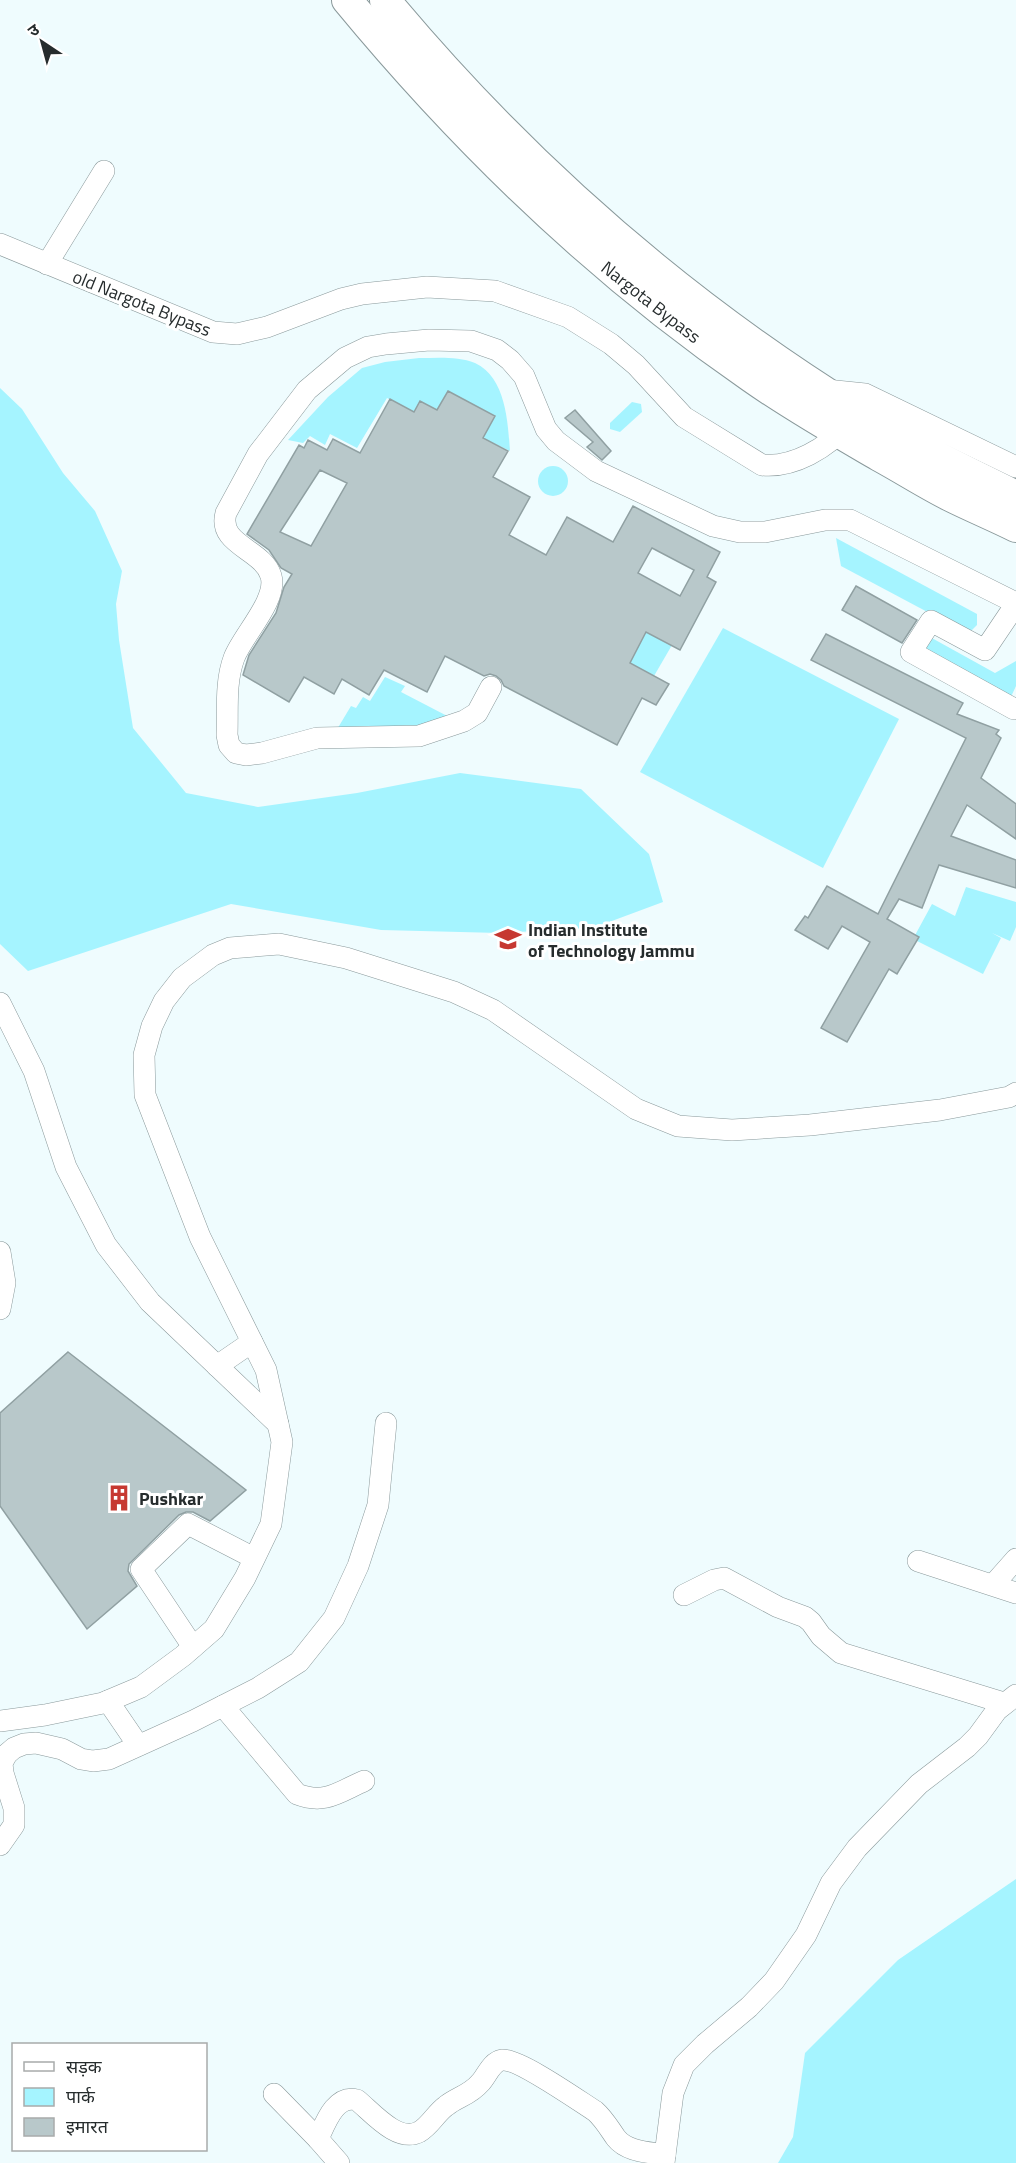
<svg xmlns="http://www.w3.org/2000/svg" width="1016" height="2163" font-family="'Titillium Web','Noto Sans Devanagari',sans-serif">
  <rect width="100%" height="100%" fill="#effcfe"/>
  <!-- green -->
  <g fill="#a5f4ff">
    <path d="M 419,358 C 437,358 458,356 475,363 C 506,377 508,423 510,451 L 483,438 L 495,416 L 448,391 L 437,410 L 420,401 L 414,412 L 387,398 L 357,448 L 330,434 L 325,445 L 310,436 L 303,443 L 288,440 L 328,397 L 362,368 L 385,362 Z"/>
    <polygon points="0,388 22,409 63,473 95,511 122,571 116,604 119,640 133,728 186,793 258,807 357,793 460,773 581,789 649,854 663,902 593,928 500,933 381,930 231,904 28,971 0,944"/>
    <polygon points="632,402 641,404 642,412 620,432 610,429 610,423"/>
    <circle cx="553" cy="481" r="15"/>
    <polygon points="836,538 977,614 977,625 970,632 965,632 841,566"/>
    <polygon points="723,628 899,719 823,868 640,772"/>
    <polygon points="646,632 672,645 654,676 630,663"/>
    <polygon points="930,637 995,673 1016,661 1016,686 1009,701 922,654"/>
    <polygon points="385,677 405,686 401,692 453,719 437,725 336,731 351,706 356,708 363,697 370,701"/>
    <polygon points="966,887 1016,902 1016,927 1010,941 992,933 1001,938 983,974 913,939 932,904 955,916"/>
    <polygon points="1016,1879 1016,2163 778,2163 793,2137 805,2053 898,1960"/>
  </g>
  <!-- building -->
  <g fill="#b8c8ca" stroke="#90a0a2" stroke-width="1.5" fill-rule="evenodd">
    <path d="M 448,391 L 495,416 L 483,438 L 508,451 L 493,477 L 530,497 L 509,535 L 546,555 L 567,517 L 613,542 L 633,506 L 720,552 L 707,577 L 716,582 L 680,650 L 646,632 L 630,663 L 669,684 L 656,705 L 642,698 L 617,745 L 504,686 L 501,680 L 496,676 L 490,674 L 484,676 L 445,656 L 427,692 L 384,670 L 369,695 L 342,679 L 334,694 L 304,677 L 289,702 L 243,675 L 249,655 L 276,613 L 284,587 L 292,574 L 281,568 L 269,550 L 247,534 L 299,445 L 304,448 L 308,440 L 327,450 L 333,439 L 360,453 L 390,399 L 414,412 L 420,401 L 437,410 ZM 320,470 L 347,483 L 311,546 L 280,532 ZM 652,548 L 694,570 L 680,596 L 638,573 Z"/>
    <polygon points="575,410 611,451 602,460 587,447 593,442 565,418"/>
    <polygon points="856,586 917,620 902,643 842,610"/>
    <polygon points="826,634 963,703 957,714 999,730 996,734 1001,738 981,778 1016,804 1016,839 967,805 951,836 1016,860 1016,888 939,865 922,908 899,899 887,919 919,937 897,974 889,969 847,1042 821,1028 870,942 842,926 828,949 795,930 805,916 808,918 827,886 878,914 966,738 811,660"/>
    <polygon points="68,1352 246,1490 210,1521 193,1512 186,1512 179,1515 129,1564 128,1571 137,1586 87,1629 0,1506 0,1413"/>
  </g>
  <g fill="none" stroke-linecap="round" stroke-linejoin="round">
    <!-- minor casing -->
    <g stroke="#8a999b" stroke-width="22">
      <g id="minor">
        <path d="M 0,244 L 213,332 L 237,334 L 267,327 L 341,299 L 362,294 L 427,287 L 495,291 L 568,317 L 611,344 L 636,365 L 684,417 L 762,465 C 793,468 828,448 847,424"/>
        <polyline points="47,264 104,171"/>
        <polyline points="826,390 865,394 1016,467"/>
        <path d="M 491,687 L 477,713 L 464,721 L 419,736 L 317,738 L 262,753 L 246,755 L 236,753 L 229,745 L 227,735 C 228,710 225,682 234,658 C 242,636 278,600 271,576 C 263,549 217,545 226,513 L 258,454 L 307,390 L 345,358 L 368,347 L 386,344 L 429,340 L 471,341 L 497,350 L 510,360 L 524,376 L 546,429 L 556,441 L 596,471 L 713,526 L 740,532 L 765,532 L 825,520 L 850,520 L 1016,603"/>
        <polyline points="1014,709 911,652 931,621 985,650 1016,604"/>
        <polyline points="0,1003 34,1071 66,1167 106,1245 150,1302 278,1424"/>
        <polyline points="0,1252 5,1283 0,1309"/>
        <polyline points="217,1366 252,1342"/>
        <polyline points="918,1561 1016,1593"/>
        <polyline points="993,1585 1016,1559"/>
        <polyline points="684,1595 714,1580 724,1578 778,1607 805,1617 811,1622 821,1636 841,1653 1004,1703"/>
        <polyline points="193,1647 141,1569 188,1524 254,1558"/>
        <polyline points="108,1701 138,1745"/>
        <path d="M 223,1706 L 297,1794 C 325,1805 339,1792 364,1781"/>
        <polyline points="0,1721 45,1715 103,1703 141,1687 183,1656 214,1629 245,1578 271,1524 282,1442 266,1370 200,1237 145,1095 144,1055 152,1026 164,1001 182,978 213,955 230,948 279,944 346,958 454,992 493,1010 636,1109 678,1126 732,1130 810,1125 940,1110 1009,1097 1016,1093"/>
        <polyline points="0,1845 14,1825 14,1808 3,1773 2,1763 7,1754 14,1748 24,1744 36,1743 62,1749 81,1759 93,1761 109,1759 193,1721 258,1688 299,1662 334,1618 358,1566 378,1505 386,1423"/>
        <polyline points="274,2094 318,2139 339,2163"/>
        <path d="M 318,2139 C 325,2124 335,2094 357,2100 C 372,2112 397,2143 419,2132 C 430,2126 436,2113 446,2106 C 457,2097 470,2095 480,2083 C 487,2076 491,2062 502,2060 C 518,2058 579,2101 595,2111 C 604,2119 609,2128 616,2138 C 627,2152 649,2152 665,2155"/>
        <polyline points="664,2163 673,2093 684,2065 705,2044 749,2007 774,1981 806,1935 831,1883 857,1848 919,1784 967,1747 978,1736 997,1710 1016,1695"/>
      </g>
    </g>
    <!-- highway casing -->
    <g stroke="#8a999b" stroke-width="32">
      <g id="highway">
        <path d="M 347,0 C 465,143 599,272 751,377 C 792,406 836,431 879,456 C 903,469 926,484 950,496 C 972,507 994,516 1016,527"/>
        <path d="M 385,0 C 519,161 678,301 855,411 C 907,443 962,469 1016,496"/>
      </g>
    </g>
    <!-- minor -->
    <use href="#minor" stroke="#fff" stroke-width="21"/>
    <!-- highway -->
    <use href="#highway" stroke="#fff" stroke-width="30"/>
  </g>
  <!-- icons -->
  <defs>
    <g id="university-bare" transform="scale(2.07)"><path d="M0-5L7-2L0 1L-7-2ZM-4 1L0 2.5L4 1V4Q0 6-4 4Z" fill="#c63831" stroke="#fff" stroke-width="2.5" paint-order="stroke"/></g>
    <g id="building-bare" transform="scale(2.07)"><path d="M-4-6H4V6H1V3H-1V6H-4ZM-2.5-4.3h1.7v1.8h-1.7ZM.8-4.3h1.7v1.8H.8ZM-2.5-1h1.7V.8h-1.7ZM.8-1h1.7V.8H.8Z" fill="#c63831" stroke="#fff" stroke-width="2.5" paint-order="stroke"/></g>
  </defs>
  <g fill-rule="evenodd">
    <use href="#university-bare" x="508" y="939"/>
    <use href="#building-bare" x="119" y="1498"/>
  </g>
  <g text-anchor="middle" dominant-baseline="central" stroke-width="6" stroke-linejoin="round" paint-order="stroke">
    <!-- street labels -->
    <g font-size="18" fill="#262c2d" stroke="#fff">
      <text transform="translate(651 302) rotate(38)">Nargota Bypass</text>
      <text transform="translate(142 303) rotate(22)">old Nargota Bypass</text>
    </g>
    <!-- poi labels -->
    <g font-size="18" font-weight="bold" fill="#262c2d" stroke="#fff" text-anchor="start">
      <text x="528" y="929">Indian Institute<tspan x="528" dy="21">of Technology Jammu</tspan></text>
      <text x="139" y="1498">Pushkar</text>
    </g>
  </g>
  <!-- legend -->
  <rect x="12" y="2043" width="195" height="108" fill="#ffffff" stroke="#a8abab" stroke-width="1.5"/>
  <rect x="24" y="2062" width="30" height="9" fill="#ffffff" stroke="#a8abab" stroke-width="1.5"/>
  <text x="66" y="2073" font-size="18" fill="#262c2d">सड़क</text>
  <rect x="24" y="2088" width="30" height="18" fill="#a5f4ff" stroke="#a8abab" stroke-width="1.5"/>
  <text x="66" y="2103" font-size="18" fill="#262c2d">पार्क</text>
  <rect x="24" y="2118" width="30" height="18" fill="#b8c8ca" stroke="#a8abab" stroke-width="1.5"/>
  <text x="66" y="2133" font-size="18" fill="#262c2d">इमारत</text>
  <!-- north arrow -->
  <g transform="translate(42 42) rotate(324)" stroke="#ffffff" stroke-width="4.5" paint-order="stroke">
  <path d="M0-4.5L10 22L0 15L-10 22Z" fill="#262c2d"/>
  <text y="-9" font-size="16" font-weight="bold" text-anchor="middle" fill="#262c2d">उ</text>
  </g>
</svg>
